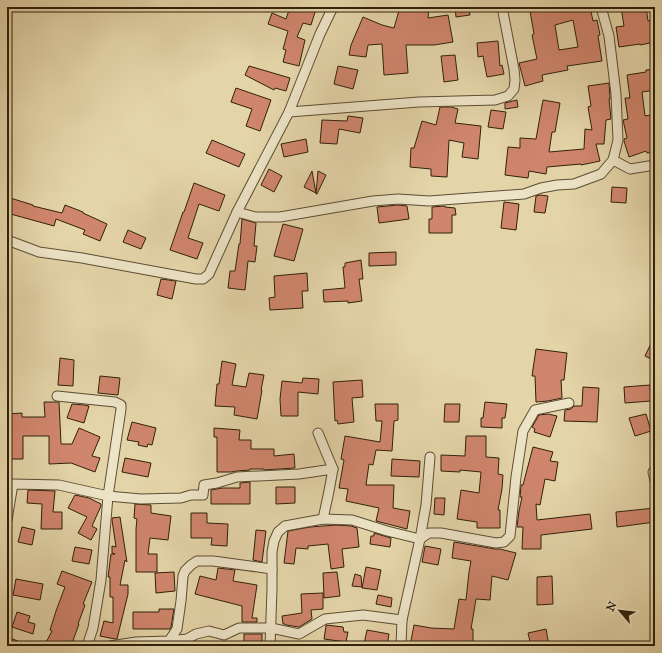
<svg xmlns="http://www.w3.org/2000/svg" width="662" height="653" font-family="'IM FELL Great Primer',serif">
  <rect width="100%" height="100%" fill="#e4d5a9"/>
  <filter id="stains"><feTurbulence type="fractalNoise" baseFrequency=".005" numOctaves="4"/><feColorMatrix values="0 0 0 0 .2 0 0 0 0 .09 0 0 0 0 .02 0 0 0 .5 -.17"/></filter>
  <radialGradient id="worn" r=".72"><stop offset=".6" stop-color="#630" stop-opacity="0"/><stop offset="1" stop-color="#630" stop-opacity=".3"/></radialGradient>
  <!-- building -->
  <g fill="#d0866d" stroke="#30200a" fill-rule="evenodd">
    <polygon points="290,7 309,7 316,9 311,25 303,23 297,37 305,40 299,66 283,62 286,50 283,49 288,31 268,24 272,13 286,19"/>
    <polygon points="400,7 429,7 428,18 448,15 453,42 434,45 406,45 408,73 384,75 382,44 368,45 366,57 349,55 351,45 363,17 382,25 394,28"/>
    <polygon points="455,7 469,7 470,15 456,17"/>
    <path d="M 541,7 L 590,7 L 593,21 L 597,20 L 600,35 L 598,36 L 602,61 L 567,66 L 568,70 L 542,75 L 543,81 L 525,86 L 519,63 L 537,59 L 532,35 L 534,34 L 530,11 L 541,9 ZM 573,20 L 578,47 L 559,50 L 555,25 Z"/>
    <polygon points="621,7 646,7 648,21 654,19 655,27 655,42 640,45 640,44 619,47 616,27 624,26"/>
    <polygon points="498,41 500,66 502,65 504,74 487,77 483,56 478,57 477,43"/>
    <polygon points="455,55 458,80 444,82 441,56"/>
    <polygon points="249,66 290,78 286,91 275,88 274,90 245,75"/>
    <polygon points="338,66 358,70 353,89 334,84"/>
    <polygon points="655,69 655,90 642,92 645,116 655,114 655,152 647,153 646,151 629,157 624,141 624,139 627,138 623,120 628,119 625,98 630,98 627,75 646,72 646,70"/>
    <polygon points="609,83 610,99 609,99 611,119 606,120 604,144 596,144 600,161 581,165 581,164 547,167 546,174 529,171 528,178 505,175 508,147 520,148 520,138 536,139 543,100 560,103 555,132 552,132 549,152 584,149 585,129 592,130 588,107 591,106 588,86"/>
    <polygon points="236,88 271,100 260,131 246,126 252,109 231,102"/>
    <polygon points="517,100 518,107 505,109 505,103"/>
    <polygon points="440,107 451,107 458,109 455,123 481,126 478,159 462,157 464,143 449,140 447,177 431,176 431,169 410,167 411,148 414,148 422,121 436,125"/>
    <polygon points="491,110 506,112 503,129 488,127"/>
    <polygon points="348,116 363,118 360,133 339,129 337,144 320,143 322,120 347,121"/>
    <polygon points="306,139 308,152 284,157 281,144"/>
    <polygon points="212,140 245,154 239,167 206,153"/>
    <polygon points="269,169 282,176 274,192 261,185"/>
    <polygon points="312,171 316,193 304,187"/>
    <polygon points="318,171 326,175 317,194 316,194"/>
    <polygon points="194,183 225,195 219,211 199,204 188,238 203,243 197,259 170,250 183,212 184,212"/>
    <polygon points="612,187 627,188 626,203 611,202"/>
    <polygon points="540,195 548,196 545,213 534,212 536,196"/>
    <polygon points="7,197 33,205 33,206 62,213 65,205 83,212 83,213 107,224 100,241 83,234 85,230 56,219 54,226 7,213"/>
    <polygon points="504,202 519,204 516,230 501,228"/>
    <polygon points="398,205 407,206 409,219 379,223 377,207"/>
    <polygon points="445,206 445,207 455,208 456,215 452,215 452,233 429,233 429,219 432,219 432,207"/>
    <polygon points="242,219 256,223 254,246 257,246 255,262 248,261 245,290 228,288 230,271 235,271 239,244 240,244"/>
    <polygon points="283,224 303,229 294,261 274,256"/>
    <polygon points="128,230 146,238 141,249 123,242"/>
    <polygon points="396,252 396,265 369,266 369,253"/>
    <polygon points="361,260 363,279 359,279 362,301 348,303 348,301 324,302 323,290 345,288 343,267 345,267 345,263"/>
    <polygon points="307,273 308,291 302,291 303,308 270,310 269,298 275,297 274,276"/>
    <polygon points="161,279 176,281 172,299 157,295"/>
    <polygon points="655,335 655,361 645,356"/>
    <polygon points="536,349 567,353 564,380 561,380 562,398 548,401 536,402 535,376 532,376"/>
    <polygon points="60,358 74,360 73,386 58,385"/>
    <polygon points="222,361 236,364 232,385 246,387 249,373 264,375 261,390 262,390 257,419 234,415 235,407 215,406 217,384 219,384"/>
    <polygon points="100,376 120,378 118,395 98,393"/>
    <polygon points="303,378 319,379 318,394 298,392 298,416 281,416 280,399 282,381 302,383"/>
    <polygon points="362,380 363,397 352,398 354,422 338,424 337,420 335,421 333,382"/>
    <polygon points="650,385 651,401 625,403 624,387"/>
    <polygon points="583,387 599,388 597,422 564,421 565,410 571,409 574,406 582,406"/>
    <polygon points="44,402 59,402 61,444 72,444 79,428 100,437 92,456 100,458 95,472 71,463 49,464 49,436 23,436 23,459 8,459 8,433 7,433 7,414 22,413 22,417 45,417"/>
    <polygon points="485,402 507,404 505,418 502,418 502,428 481,427 481,418 483,418"/>
    <polygon points="72,404 84,405 89,406 84,423 67,418"/>
    <polygon points="375,404 398,404 398,420 394,421 392,451 376,450 373,465 369,464 366,485 394,485 393,508 410,511 407,529 376,521 379,508 346,501 348,489 339,488 344,460 341,459 345,436 380,442 382,421 376,421"/>
    <polygon points="445,404 460,404 459,422 444,422"/>
    <polygon points="548,414 557,416 550,437 534,432 535,429 532,427 539,415"/>
    <polygon points="646,414 651,431 635,436 629,418"/>
    <polygon points="132,422 156,428 152,445 148,444 147,447 138,445 139,442 127,440"/>
    <polygon points="214,428 240,430 239,440 251,440 251,449 274,449 274,456 294,454 295,468 264,470 264,469 250,469 250,470 237,471 231,472 217,472 217,437 214,437"/>
    <polygon points="466,436 486,436 486,457 499,458 498,474 503,475 502,489 498,510 500,510 500,528 477,528 477,522 457,519 461,490 479,493 481,472 460,470 460,472 441,471 441,455 465,456"/>
    <polygon points="533,447 553,452 550,461 558,462 555,481 545,479 540,505 536,504 537,520 590,514 592,529 541,535 541,549 522,549 523,527 517,527 519,511 522,497 520,497 521,485 523,485"/>
    <polygon points="125,458 151,463 148,477 122,472"/>
    <polygon points="392,459 420,461 419,477 391,476"/>
    <polygon points="250,482 250,504 211,504 211,490 222,488 240,488 240,483"/>
    <polygon points="276,487 295,487 295,503 276,504"/>
    <polygon points="28,490 55,491 53,512 62,512 62,529 41,529 42,504 27,503"/>
    <polygon points="75,495 89,498 101,504 101,506 92,526 97,529 91,540 78,533 87,517 68,508"/>
    <polygon points="435,498 445,498 444,515 434,514"/>
    <polygon points="135,504 151,505 151,513 171,516 168,540 150,538 148,554 157,554 157,572 136,572 136,529 137,519 134,518"/>
    <polygon points="655,508 655,522 617,527 616,512"/>
    <polygon points="191,513 207,513 207,523 228,524 227,546 211,545 212,538 191,538"/>
    <polygon points="120,517 127,562 125,560 120,585 128,585 128,594 117,639 115,639 100,636 104,621 113,623 113,597 110,597 110,577 108,577 111,554 115,554 112,553 112,546 116,547 112,520 112,518"/>
    <polygon points="336,525 351,526 357,528 359,547 342,549 344,567 331,569 328,544 308,546 308,549 296,548 294,564 284,563 288,531 310,527"/>
    <polygon points="22,527 35,530 32,545 18,542"/>
    <polygon points="256,530 266,531 262,562 253,560"/>
    <polygon points="374,533 391,538 390,547 370,544 371,536 374,536"/>
    <polygon points="454,542 495,549 500,549 516,553 508,580 492,576 490,600 476,599 471,629 473,629 473,646 410,646 414,625 431,628 454,629 459,599 466,600 469,572 471,561 452,558"/>
    <polygon points="425,546 441,549 438,565 422,562"/>
    <polygon points="75,547 92,550 89,564 72,561"/>
    <polygon points="366,567 381,570 377,590 362,588"/>
    <polygon points="218,568 235,570 233,581 257,585 252,618 257,618 257,622 242,622 242,606 195,594 200,576 216,580"/>
    <polygon points="62,571 92,582 83,604 85,605 78,624 79,624 71,646 44,646 52,631 50,630 56,611 65,587 57,584"/>
    <polygon points="174,572 175,591 156,593 155,573"/>
    <polygon points="337,572 340,596 324,598 323,573"/>
    <polygon points="355,574 361,576 362,587 352,586"/>
    <polygon points="552,576 553,604 537,605 537,577"/>
    <polygon points="16,579 43,584 40,600 13,595"/>
    <polygon points="323,593 323,609 311,610 312,619 299,627 286,625 285,624 283,624 282,616 302,613 301,594"/>
    <polygon points="378,595 392,598 391,607 376,604"/>
    <polygon points="159,609 174,609 171,627 170,629 133,629 133,612 159,612"/>
    <polygon points="17,612 30,616 28,622 35,624 33,634 12,627"/>
    <polygon points="326,625 343,627 344,632 348,632 346,642 324,639 326,626"/>
    <polygon points="546,629 549,646 531,646 528,633"/>
    <polygon points="367,630 389,634 387,646 374,646 364,644"/>
    <rect x="244" y="634" width="18" height="12"/>
    <polygon points="11,638 28,646 7,646"/>
  </g>
  <g fill="none" stroke-linecap="round" stroke-linejoin="round">
    <!-- street casing -->
    <g stroke="#5d4d32" stroke-width="11">
      <g id="street">
        <polyline points="289,112 419,102 495,100 508,96 514,89 515,80 514,69 502,7"/>
        <polyline points="613,160 630,169 655,165"/>
        <polyline points="237,212 255,217 280,217 373,201 398,199 429,201 524,194 541,188 557,185 574,184 601,174 613,160 618,140 616,94 609,36 601,7"/>
        <polyline points="7,240 39,252 82,258 196,279 203,279 209,274 237,212 289,112 320,34 333,7"/>
        <polyline points="57,396 115,402 121,405 121,409 108,496 101,580 93,628 87,646"/>
        <polyline points="318,433 333,469 329,491 323,519"/>
        <polyline points="653,472 655,481"/>
        <polyline points="7,520 13,484 59,485 108,496 141,499 181,498 191,495 203,495 204,485 217,483 237,477 299,474 333,469"/>
        <polyline points="169,641 177,629 181,601 183,576 185,571 191,565 197,561 213,561 272,569"/>
        <polyline points="110,646 136,642 169,641 187,639 196,634 209,631 224,635 239,628 271,628 299,634 325,619 363,615 402,620"/>
        <polyline points="270,646 272,589 272,552 274,541 278,532 285,526 323,519 352,520 387,531 420,539 429,533 441,533 496,543 504,542 510,536 516,477 523,431 535,410 569,403"/>
        <polyline points="401,646 402,620 420,539 426,505 430,457"/>
      </g>
    </g>
    <!-- street -->
    <use href="#street" stroke="#ede4c7" stroke-width="9"/>
  </g>
  <!-- margin -->
  <rect width="662" height="653" fill="none" stroke="#e4d5a9" stroke-width="24"/>
  <rect x="8" y="8" width="646" height="637" fill="none" stroke="#30200a" stroke-width="2"/>
  <rect x="12" y="12" width="638" height="629" fill="none" stroke="#30200a"/>
  <!-- north arrow -->
  <g transform="translate(620 611) rotate(298)" stroke="#ede4c7" stroke-width="3" paint-order="stroke">
  <path d="M0-3L7 15L0 10L-7 15Z" fill="#30200a"/>
  <text y="-6" font-size="11" font-weight="bold" text-anchor="middle" fill="#30200a">N</text>
  </g>
  <rect width="100%" height="100%" filter="url(#stains)"/>
  <rect width="100%" height="100%" fill="url(#worn)"/>
</svg>
